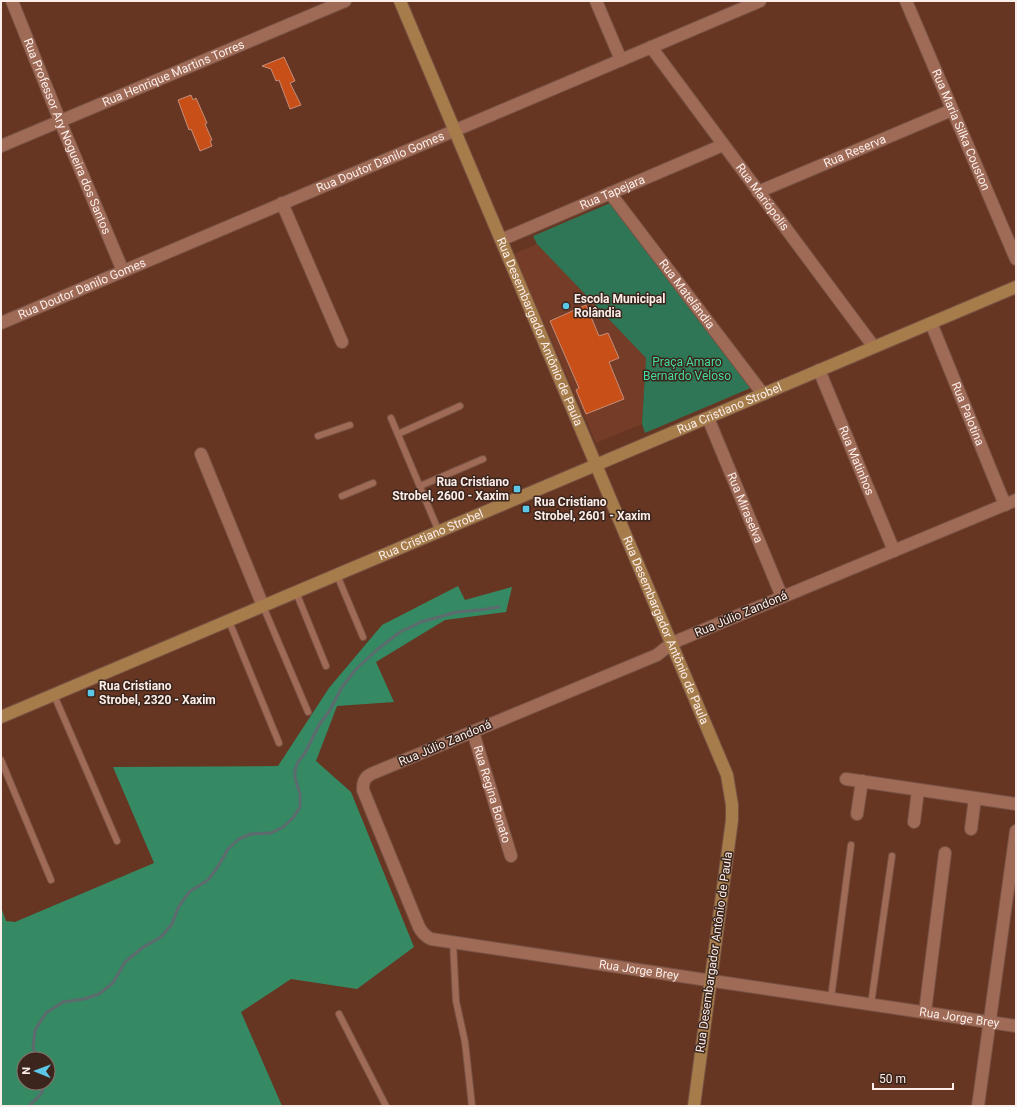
<svg xmlns="http://www.w3.org/2000/svg" width="1017" height="1107" font-family="Roboto,sans-serif">
  <rect width="100%" height="100%" fill="#663623"/>
  <!-- built -->
  <polygon fill="#753d28" points="537,244 646,358 642,424 596,443 514,254"/>
  <!-- green -->
  <polygon fill="#2f7656" points="610,203 753,387 645,433 642,424 646,358 537,244 533,236"/>
  <!-- forest -->
  <path fill="#358963" fill-rule="evenodd" d="M 458,586 L 465,600 L 512,587 L 506,612 L 445,620 L 376,662 L 394,702 L 337,706 L 316,761 L 351,792 L 414,947 L 357,989 L 291,979 L 241,1012 L 282,1106 L 1,1106 L 1,907 L 6,921 L 15,922 L 154,863 L 113,767 L 278,766 L 329,688 L 382,625 ZM 24,1059 L 48,1059 L 48,1083 L 24,1083 Z"/>
  <g fill="none" stroke-linecap="round" stroke-linejoin="round">
    <!-- stream -->
    <g stroke="#5d6a6e" stroke-width="3">
      <polyline points="37,1059 33,1047 35,1030 46,1013 63,1002 84,999 99,994 113,983 125,962 142,948 161,937 172,924 178,908 189,892 208,880 219,865 228,849 239,839 251,834 271,833 283,827 293,818 300,807 300,794 295,778 295,770 298,762 305,753 319,725 330,710 342,687 356,669 378,649 400,632 421,622 457,612 480,610 499,607"/>
      <path d="M 29,1106 C 36,1099 44,1094 44,1083"/>
    </g>
  </g>
  <!-- building -->
  <g fill="#c84f17" stroke="#c58d79">
    <polygon points="284,57 295,81 290,83 301,105 290,109 279,80 276,81 271,69 262,66"/>
    <polygon points="191,95 193,100 196,98 207,123 205,124 212,140 210,141 212,146 200,151 191,129 189,130 178,100"/>
    <polygon points="586,305 599,336 608,333 619,358 609,362 624,399 586,414 576,390 579,388 550,321"/>
  </g>
  <g fill="none" stroke-linecap="round" stroke-linejoin="round">
    <!-- lane casing -->
    <g stroke="#775244" stroke-width="8">
      <g id="lane">
        <polyline points="391,418 439,532"/>
        <polyline points="398,434 460,406"/>
        <polyline points="318,436 350,425"/>
        <polyline points="420,486 483,459"/>
        <polyline points="342,496 373,483"/>
        <polyline points="337,575 363,637"/>
        <polyline points="296,592 326,666"/>
        <polyline points="263,606 308,712"/>
        <polyline points="229,621 279,743"/>
        <polyline points="54,695 117,841"/>
        <polyline points="1,760 51,880"/>
        <polyline points="453,942 456,1001 465,1042 472,1106"/>
        <polyline points="831,998 851,845"/>
        <polyline points="871,1004 892,856"/>
        <polyline points="339,1014 386,1106"/>
      </g>
    </g>
    <!-- street casing -->
    <g stroke="#775244" stroke-width="14">
      <g id="street">
        <path id="s1" d="M 12,1 L 60,121 L 123,271"/>
        <polyline points="596,1 621,60"/>
        <path id="s2" d="M 906,1 L 1016,259"/>
        <path id="s3" d="M 651,47 L 874,347"/>
        <path id="s4" d="M 1,146 L 345,1"/>
        <path id="s5" d="M 758,192 L 952,110"/>
        <path id="s6" d="M 610,193 L 763,394"/>
        <polyline points="282,203 342,342"/>
        <path id="s7" d="M 501,240 L 723,145"/>
        <path id="s8" d="M 1,323 L 760,1"/>
        <path id="s9" d="M 931,323 L 1005,505"/>
        <path id="s10" d="M 819,370 L 894,551"/>
        <path id="s11" d="M 708,418 L 782,597"/>
        <polyline points="201,454 263,606"/>
        <path id="s12" d="M 1016,500 L 672,643 L 657,655 L 371,774 C 364,778 363,782 363,790 L 419,927 C 422,933 425,936 431,939 L 1016,1026"/>
        <path id="s13" d="M 473,732 L 511,856"/>
        <polyline points="846,779 1016,804"/>
        <polyline points="857,814 862,781"/>
        <polyline points="914,822 918,790"/>
        <polyline points="971,829 975,798"/>
        <polyline points="925,1012 945,853"/>
        <polyline points="978,1106 1016,831"/>
      </g>
    </g>
    <!-- secondary casing -->
    <g stroke="#775244" stroke-width="14">
      <g id="secondary">
        <path id="s14" d="M 400,1 L 727,775 L 732,805 L 732,820 L 694,1106"/>
        <path id="s15" d="M 1,717 L 1016,287"/>
      </g>
    </g>
    <!-- lane -->
    <use href="#lane" stroke="#9f6a56" stroke-width="6"/>
    <!-- street -->
    <use href="#street" stroke="#9f6a56" stroke-width="12"/>
    <!-- secondary -->
    <use href="#secondary" stroke="#a67c4b" stroke-width="12"/>
  </g>
  <!-- markers -->
  <g fill="#5dc7e8" stroke="#3b251c" stroke-width="1.5">
    <circle cx="566" cy="306" r="4"/>
    <rect x="513" y="485" width="8" height="8" rx="2"/>
    <rect x="522" y="505" width="8" height="8" rx="2"/>
    <rect x="87" y="689" width="8" height="8" rx="2"/>
  </g>
  <g text-anchor="middle" dominant-baseline="central" stroke-width="3" stroke-linejoin="round" paint-order="stroke">
    <!-- street labels -->
    <g font-size="12" fill="#fbeeea" stroke="#3b251c">
      <text stroke="none"><textPath href="#s4" startOffset="187">Rua Henrique Martins Torres</textPath></text>
      <text stroke="none"><textPath href="#s2" startOffset="140">Rua Maria Silka Couston</textPath></text>
      <text stroke="none"><textPath href="#s1" startOffset="146">Rua Professor Ary Nogueira dos Santos</textPath></text>
      <text stroke="none"><textPath href="#s5" startOffset="105">Rua Reserva</textPath></text>
      <text stroke="none"><textPath href="#s8" startOffset="412">Rua Doutor Danilo Gomes</textPath></text>
      <text stroke="none"><textPath href="#s7" startOffset="121">Rua Tapejara</textPath></text>
      <text stroke="none"><textPath href="#s3" startOffset="187">Rua Mariópolis</textPath></text>
      <text stroke="none"><textPath href="#s8" startOffset="88">Rua Doutor Danilo Gomes</textPath></text>
      <text stroke="none"><textPath href="#s6" startOffset="127">Rua Matelândia</textPath></text>
      <text stroke="none"><textPath href="#s14" startOffset="359">Rua Desembargador Antônio de Paula</textPath></text>
      <text stroke="none"><textPath href="#s15" startOffset="791">Rua Cristiano Strobel</textPath></text>
      <text stroke="none"><textPath href="#s9" startOffset="98">Rua Palotina</textPath></text>
      <text stroke="none"><textPath href="#s10" startOffset="98">Rua Matinhos</textPath></text>
      <text stroke="none"><textPath href="#s11" startOffset="97">Rua Miraselva</textPath></text>
      <text stroke="none"><textPath href="#s15" startOffset="467">Rua Cristiano Strobel</textPath></text>
      <text transform="translate(741 614) rotate(-23)">Rua Júlio Zandoná</text>
      <text stroke="none"><textPath href="#s14" startOffset="683">Rua Desembargador Antônio de Paula</textPath></text>
      <text transform="translate(445 743) rotate(-23)">Rua Júlio Zandoná</text>
      <text stroke="none"><textPath href="#s13" startOffset="65">Rua Regina Bonato</textPath></text>
      <text transform="translate(714 952) rotate(-82)">Rua Desembargador Antônio de Paula</text>
      <text stroke="none"><textPath href="#s12" startOffset="1096">Rua Jorge Brey</textPath></text>
      <text stroke="none"><textPath href="#s12" startOffset="1420">Rua Jorge Brey</textPath></text>
    </g>
    <!-- poi labels -->
    <g font-size="12" font-weight="bold" fill="#fbeeea" stroke="#3b251c" text-anchor="start">
      <text x="574" y="299">Escola Municipal<tspan x="574" dy="14">Rolândia</tspan></text>
      <text x="509" y="482" text-anchor="end">Rua Cristiano<tspan x="509" dy="14">Strobel, 2600 - Xaxim</tspan></text>
      <text x="534" y="502">Rua Cristiano<tspan x="534" dy="14">Strobel, 2601 - Xaxim</tspan></text>
      <text x="99" y="686">Rua Cristiano<tspan x="99" dy="14">Strobel, 2320 - Xaxim</tspan></text>
    </g>
    <!-- park labels -->
    <g font-size="12" fill="#44dd9d" stroke="#3b251c">
      <text x="687" y="362">Praça Amaro<tspan x="687" dy="14">Bernardo Veloso</tspan></text>
    </g>
  </g>
  <!-- border -->
  <rect width="1017" height="1107" fill="none" stroke="#fbeeea" stroke-width="4"/>
  <!-- north arrow -->
  <g transform="translate(36 1071) rotate(271)"><circle r="19" fill="#3b251c" stroke="#88756e"/>
  <path d="M0-3L7 15L0 10L-7 15Z" fill="#5dc7e8"/>
  <text y="-6" font-size="11" font-weight="bold" text-anchor="middle" fill="#fbeeea">N</text>
  </g>
  <!-- scale -->
  <path d="M873 1083v6h80v-6" fill="none" stroke="#fbeeea" stroke-width="2"/>
  <text x="879" y="1083" font-size="12" fill="#fbeeea" stroke="#3b251c" stroke-width="3" paint-order="stroke">50 m</text>
</svg>
